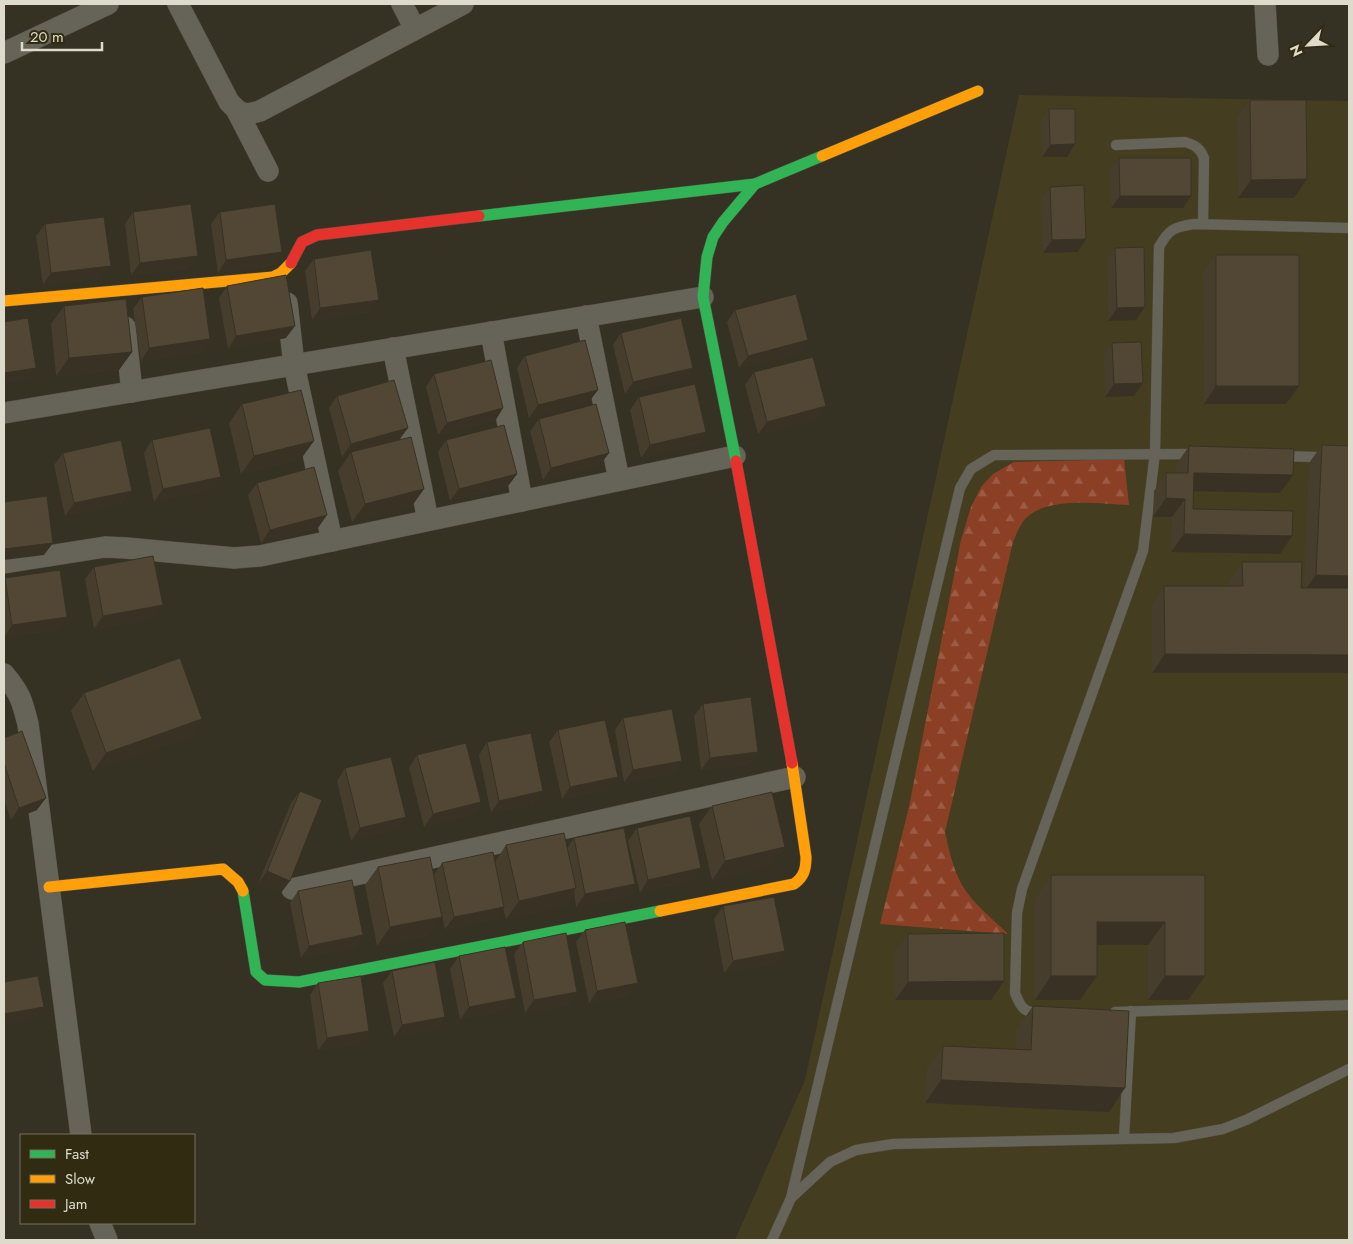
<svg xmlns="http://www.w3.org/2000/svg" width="1353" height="1244" font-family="Jost,sans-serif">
  <defs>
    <pattern id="forest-firs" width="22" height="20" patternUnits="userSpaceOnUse" patternTransform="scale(1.25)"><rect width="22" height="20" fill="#8b4026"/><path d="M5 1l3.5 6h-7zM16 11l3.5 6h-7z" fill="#9b5b44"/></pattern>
  </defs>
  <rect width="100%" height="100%" fill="#353123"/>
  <!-- built -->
  <polygon fill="#453d1f" points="1019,95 1349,101 1349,1240 735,1240 805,1080"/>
  <!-- forest -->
  <path fill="url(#forest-firs)" d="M 1124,459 L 1129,505 C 1100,504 1048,496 1026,518 C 1020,524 1016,535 1013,542 L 945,832 C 949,850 953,869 962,885 C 972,903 994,920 1008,934 L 880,924 L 909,807 L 961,540 L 971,507 L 981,487 L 993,474 L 1014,462 Z"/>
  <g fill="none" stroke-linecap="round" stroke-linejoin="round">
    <!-- lane casing -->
    <g stroke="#524f42" stroke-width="11">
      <g id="lane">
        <path d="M 1116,145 L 1185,142 C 1195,145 1200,148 1204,158 L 1203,224"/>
        <polyline points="1281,456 1349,458"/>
        <polyline points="1115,1012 1349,1005"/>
        <path d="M 1041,1013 C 1024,1013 1021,1008 1015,993 L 1017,913 L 1022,889 L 1143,551 L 1155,453 L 1159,247 C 1169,229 1174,227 1194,224 L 1349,228"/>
        <polyline points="1124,1138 1131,1011"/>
        <polyline points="791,1198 960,488 971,469 994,455 1196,454"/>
        <polyline points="772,1240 791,1198 830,1162 856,1150 893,1144 1174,1138 1223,1129 1246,1120 1349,1069"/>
      </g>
    </g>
    <!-- street casing -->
    <g stroke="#524f42" stroke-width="22">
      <g id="street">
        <path d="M 178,4 L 229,102 C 240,114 244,116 260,111 L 463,4"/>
        <polyline points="402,4 415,29"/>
        <polyline points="1265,4 1268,55"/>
        <polyline points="4,53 108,4"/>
        <polyline points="237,111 268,171"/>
        <polyline points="287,303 294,365 332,541"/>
        <polyline points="586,316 619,480"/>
        <polyline points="125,327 132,392"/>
        <polyline points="491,332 522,501"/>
        <polyline points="393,348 428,520"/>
        <polyline points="4,413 703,297"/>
        <polyline points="4,563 105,547 126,548 234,558 260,556 735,456"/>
        <path d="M 4,674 C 20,693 22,700 28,724 L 81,1135"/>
        <polyline points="292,889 795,777"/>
        <polyline points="100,1223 107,1240"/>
      </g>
    </g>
    <!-- fast casing -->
    <g stroke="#524f42" stroke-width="12">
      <g id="fast">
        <polyline points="479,216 755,184"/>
        <polyline points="736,461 703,297 707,257 713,237 723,222 755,184 822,156"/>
        <polyline points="243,891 256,972 265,980 299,982 660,911"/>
      </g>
    </g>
    <!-- slow casing -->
    <g stroke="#524f42" stroke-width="12">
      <g id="slow">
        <polyline points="822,156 978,91"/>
        <polyline points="4,301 273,277 281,273 291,263"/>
        <polyline points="49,887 223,869 238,882 243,891"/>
        <path d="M 660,911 L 794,884 C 804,877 806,869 806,857 L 792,763"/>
      </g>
    </g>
    <!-- jam casing -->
    <g stroke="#524f42" stroke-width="12">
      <g id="jam">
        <polyline points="291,263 302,242 317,235 479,216"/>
        <polyline points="736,461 792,763"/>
      </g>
    </g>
    <!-- lane -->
    <use href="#lane" stroke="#666459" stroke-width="10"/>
    <!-- street -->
    <use href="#street" stroke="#666459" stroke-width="21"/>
    <!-- fast -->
    <use href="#fast" stroke="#30b455" stroke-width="11"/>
    <!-- slow -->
    <use href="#slow" stroke="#ff9f0a" stroke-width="11"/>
    <!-- jam -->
    <use href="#jam" stroke="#e5322d" stroke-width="11"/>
  </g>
  <!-- wall -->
  <g fill="#463d2d">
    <polygon points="1250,100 1307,179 1294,198 1238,198 1237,118"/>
    <polygon points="1049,109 1067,157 1042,157 1041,121"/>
    <polygon points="1119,158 1191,196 1183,208 1111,208 1110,171"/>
    <polygon points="1050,187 1086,239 1078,252 1043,253 1041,199"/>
    <polygon points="133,212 190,268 131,275 125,224"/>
    <polygon points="220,212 282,252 274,265 218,273 211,224"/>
    <polygon points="45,224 102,278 43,285 36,236"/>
    <polygon points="1115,248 1145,307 1136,320 1108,321 1107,260"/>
    <polygon points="1216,255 1299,386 1286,404 1204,404 1203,273"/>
    <polygon points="314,259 370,312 312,320 305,271"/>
    <polygon points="227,286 286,338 228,349 219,298"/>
    <polygon points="142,297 210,339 202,352 141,361 133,309"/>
    <polygon points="64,306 132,352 119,370 56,376 51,324"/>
    <polygon points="735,310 800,353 739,368 727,322"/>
    <polygon points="621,333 693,368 684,380 625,394 613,345"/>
    <polygon points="1112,343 1134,396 1105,397 1104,355"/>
    <polygon points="525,356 589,402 529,418 517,368"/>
    <polygon points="754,372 826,406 817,419 758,434 745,385"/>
    <polygon points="434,374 503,408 495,421 438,435 426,387"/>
    <polygon points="337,396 399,440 424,489 411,507 352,522 338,471 350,454 342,457 329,408"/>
    <polygon points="639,397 706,432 698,445 641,458 630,410"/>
    <polygon points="242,404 301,459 241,474 229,423"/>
    <polygon points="539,419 609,453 600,465 543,480 530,431"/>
    <polygon points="152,440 212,490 154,502 144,453"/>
    <polygon points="446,440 517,474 508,486 450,501 438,452"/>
    <polygon points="1322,445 1349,446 1349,673 1152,673 1152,604 1164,586 1230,586 1230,580 1242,562 1301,588 1304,588 1309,463"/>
    <polygon points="1189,446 1280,493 1193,491 1193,509 1292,536 1280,554 1171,552 1172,517 1153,517 1154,491 1166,473 1176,473 1176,465"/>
    <polygon points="63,453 123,503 65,516 54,465"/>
    <polygon points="257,483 318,528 261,543 248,495"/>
    <polygon points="94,567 154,618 94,629 85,579"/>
    <polygon points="5,578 67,617 58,630 4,637 4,579"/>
    <polygon points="84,693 202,719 189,737 93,771 71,711"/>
    <polygon points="703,704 758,752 749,764 701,770 694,716"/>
    <polygon points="623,718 682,761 673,773 624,782 615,730"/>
    <polygon points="558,730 609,789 562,799 549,742"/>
    <polygon points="4,738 37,810 11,820 4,800"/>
    <polygon points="487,742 534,804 491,813 479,755"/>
    <polygon points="417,755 481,802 473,814 424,827 409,768"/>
    <polygon points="345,768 406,817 397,829 351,841 337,781"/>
    <polygon points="300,791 281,893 258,884 291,803"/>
    <polygon points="712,806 772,865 712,880 699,824"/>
    <polygon points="637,828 701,868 693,880 640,893 628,841"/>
    <polygon points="574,838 635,884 627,897 576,907 574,892 564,906 506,919 503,908 496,919 445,929 436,888 429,935 377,946 365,885 378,867 434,875 442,863 495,862 506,845 567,848"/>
    <polygon points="1051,875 1205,875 1205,976 1188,1000 1148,1000 1148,945 1097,945 1097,976 1080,1000 1035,1000 1035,899"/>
    <polygon points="298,891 363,935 355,947 301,958 290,903"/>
    <polygon points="723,906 785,951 776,963 724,973 714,919"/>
    <polygon points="585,930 629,995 589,1003 576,942"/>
    <polygon points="908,934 1004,981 991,1000 895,1000 895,952"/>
    <polygon points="523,942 577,992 568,1005 525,1013 514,954"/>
    <polygon points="459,956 507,1010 460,1020 450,969"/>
    <polygon points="392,971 445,1017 437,1029 394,1037 383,983"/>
    <polygon points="318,983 369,1031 361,1043 318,1050 310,995"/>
    <polygon points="1033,1006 1109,1112 925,1103 926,1070 943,1046 1016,1049 1016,1030"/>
  </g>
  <!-- shaded-wall -->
  <g fill="#393224">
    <polygon points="4,4 22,4 20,6 4,14"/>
    <polygon points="1075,144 1067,157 1042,157 1050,145"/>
    <polygon points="1307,179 1294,198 1238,198 1251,180"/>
    <polygon points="1120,196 1191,196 1183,208 1111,208"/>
    <polygon points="1086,239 1078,252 1043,253 1052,240"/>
    <polygon points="282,252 274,265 218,273 226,260"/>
    <polygon points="198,256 190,268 131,275 140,263"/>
    <polygon points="111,266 102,278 43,285 51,273"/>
    <polygon points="379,300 370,312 312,320 320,308"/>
    <polygon points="1145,307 1136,320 1108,321 1117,308"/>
    <polygon points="295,326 286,338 228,349 236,336"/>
    <polygon points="210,339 202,352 141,361 149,348"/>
    <polygon points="808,340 800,353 739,368 748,356"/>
    <polygon points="132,352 119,370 56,376 69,358"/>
    <polygon points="36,368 27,381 4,384 4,373"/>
    <polygon points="693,368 684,380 625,394 633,382"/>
    <polygon points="1143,383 1134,396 1105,397 1114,384"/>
    <polygon points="1216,386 1299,386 1286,404 1204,404"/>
    <polygon points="598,390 589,402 529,418 538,405"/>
    <polygon points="826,406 817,419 758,434 767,422"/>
    <polygon points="503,408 495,421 438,435 447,423"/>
    <polygon points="408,428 399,440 351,452 350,454 342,457 351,444"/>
    <polygon points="706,432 698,445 641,458 650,445"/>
    <polygon points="314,441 301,459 241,474 254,456"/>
    <polygon points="609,453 600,465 543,480 551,468"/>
    <polygon points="1194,473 1293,475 1280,493 1181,491"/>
    <polygon points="517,474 508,486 450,501 459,489"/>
    <polygon points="221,477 212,490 154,502 163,489"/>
    <polygon points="424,489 411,507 352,522 365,504"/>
    <polygon points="132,491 123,503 65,516 74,503"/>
    <polygon points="1166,498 1185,499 1172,517 1153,517"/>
    <polygon points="327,515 318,528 261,543 270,530"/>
    <polygon points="1184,534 1292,536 1280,554 1171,552"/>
    <polygon points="53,543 44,555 4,560 4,549"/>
    <polygon points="1316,575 1349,576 1349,595 1303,593"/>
    <polygon points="163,605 154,618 94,629 103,616"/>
    <polygon points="67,617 58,630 4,637 12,625"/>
    <polygon points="1165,654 1349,655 1349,673 1152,673"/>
    <polygon points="202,719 189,737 93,771 106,753"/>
    <polygon points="758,752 749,764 701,770 710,758"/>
    <polygon points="682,761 673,773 624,782 633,770"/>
    <polygon points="618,777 609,789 562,799 570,787"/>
    <polygon points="543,791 534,804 491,813 499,801"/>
    <polygon points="46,798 37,810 11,820 19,808"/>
    <polygon points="481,802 473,814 424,827 433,814"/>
    <polygon points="406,817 397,829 351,841 360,828"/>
    <polygon points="785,847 772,865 712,880 725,861"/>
    <polygon points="701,868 693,880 640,893 648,880"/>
    <polygon points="267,871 290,881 281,893 258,884"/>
    <polygon points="635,884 627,897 576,907 585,894"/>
    <polygon points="576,888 564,906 506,919 519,901"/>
    <polygon points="504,907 496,919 445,929 454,917"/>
    <polygon points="442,917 429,935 377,946 390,927"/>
    <polygon points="1097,922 1165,922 1148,945 1080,945"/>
    <polygon points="363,935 355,947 301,958 309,946"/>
    <polygon points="785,951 776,963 724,973 733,961"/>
    <polygon points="1051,976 1097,976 1080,1000 1035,1000"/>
    <polygon points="1165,976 1205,976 1188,1000 1148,1000"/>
    <polygon points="1004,981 991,1000 895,1000 908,982"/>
    <polygon points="638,983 629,995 589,1003 597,991"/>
    <polygon points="577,992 568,1005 525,1013 534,1000"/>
    <polygon points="516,998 507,1010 460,1020 469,1007"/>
    <polygon points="44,1007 36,1019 4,1025 4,1014"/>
    <polygon points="445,1017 437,1029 394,1037 402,1025"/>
    <polygon points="369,1031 361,1043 318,1050 327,1038"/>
    <polygon points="941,1080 1125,1088 1109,1112 925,1103"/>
  </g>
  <!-- building -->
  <g fill="#514734" stroke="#393224">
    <polygon points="1250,100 1306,100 1307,179 1251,180"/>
    <polygon points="1049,109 1075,109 1075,144 1050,145"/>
    <polygon points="1119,158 1191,158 1191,196 1120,196"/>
    <polygon points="1084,185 1086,239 1052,240 1050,187"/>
    <polygon points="191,204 198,256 140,263 133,212"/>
    <polygon points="275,204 282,252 226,260 220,212"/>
    <polygon points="104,217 111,266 51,273 45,224"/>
    <polygon points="1144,247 1145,307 1117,308 1115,248"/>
    <polygon points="371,250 379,300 320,308 314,259"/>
    <rect x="1216" y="255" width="83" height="131"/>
    <polygon points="286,275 295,326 236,336 227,286"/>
    <polygon points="203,288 210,339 149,348 142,297"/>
    <polygon points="796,294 808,340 748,356 735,310"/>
    <polygon points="126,299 132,352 69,358 64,306"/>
    <polygon points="28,318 36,368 4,373 4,322"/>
    <polygon points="681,318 693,368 633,382 621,333"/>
    <polygon points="585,340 598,390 538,405 525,356"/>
    <polygon points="1141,342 1143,383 1114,384 1112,343"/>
    <polygon points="813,357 826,406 767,422 754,372"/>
    <polygon points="491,360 503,408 447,423 434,374"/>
    <polygon points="394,380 408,428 351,444 337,396"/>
    <polygon points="695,384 706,432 650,445 639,397"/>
    <polygon points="301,390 314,441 254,456 242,404"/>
    <polygon points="596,404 609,453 551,468 539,419"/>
    <polygon points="504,425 517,474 459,489 446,440"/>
    <polygon points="210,428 221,477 163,489 152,440"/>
    <polygon points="411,437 424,489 365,504 351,452"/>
    <polygon points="121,440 132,491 74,503 63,453"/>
    <polygon points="1322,445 1349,446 1349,576 1316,575"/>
    <polygon points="1189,446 1294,449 1293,475 1194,473 1193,509 1293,511 1292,536 1184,534 1185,499 1166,498 1166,473 1188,473"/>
    <polygon points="314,467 327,515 270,530 257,483"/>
    <polygon points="47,496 53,543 4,549 4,502"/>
    <polygon points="153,556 163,605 103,616 94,567"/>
    <polygon points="1242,562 1302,562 1301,588 1349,588 1349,655 1165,654 1164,586 1243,586"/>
    <polygon points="60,570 67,617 12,625 5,578"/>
    <polygon points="180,658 202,719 106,753 84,693"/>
    <polygon points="751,697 758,752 710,758 703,704"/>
    <polygon points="672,709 682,761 633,770 623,718"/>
    <polygon points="605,720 618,777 570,787 558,730"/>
    <polygon points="22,731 46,798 19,808 4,763 4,738"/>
    <polygon points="531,733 543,791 499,801 487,742"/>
    <polygon points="466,743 481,802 433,814 417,755"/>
    <polygon points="391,757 406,817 360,828 345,768"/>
    <polygon points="300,791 322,800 290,881 267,871"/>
    <polygon points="772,792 785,847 725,861 712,806"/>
    <polygon points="690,816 701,868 648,880 637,828"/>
    <polygon points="624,828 635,884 585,894 574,838"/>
    <polygon points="564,833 576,888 519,901 506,845"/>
    <polygon points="493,852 504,907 454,917 442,863"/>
    <polygon points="430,857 442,917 390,927 378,867"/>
    <polygon points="1051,875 1205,875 1205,976 1165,976 1165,922 1097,922 1097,976 1051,976"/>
    <polygon points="352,880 363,935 309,946 298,891"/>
    <polygon points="774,897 785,951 733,961 723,906"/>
    <polygon points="625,922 638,983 597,991 585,930"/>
    <polygon points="566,933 577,992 534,1000 523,942"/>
    <polygon points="1004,933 1004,981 908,982 908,934"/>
    <polygon points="505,947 516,998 469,1007 459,956"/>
    <polygon points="435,962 445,1017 402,1025 392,971"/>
    <polygon points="38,976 44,1007 4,1014 4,982"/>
    <polygon points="361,976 369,1031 327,1038 318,983"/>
    <polygon points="1033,1006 1129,1011 1125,1088 941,1080 943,1046 1031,1050"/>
  </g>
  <!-- border -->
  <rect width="1353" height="1244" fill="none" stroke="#dedbcc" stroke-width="10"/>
  <!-- legend -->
  <rect x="20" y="1134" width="175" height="90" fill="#312b12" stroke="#76715c"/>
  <rect x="30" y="1150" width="25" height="8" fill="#30b455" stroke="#76715c"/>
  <text x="65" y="1159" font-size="15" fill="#dedbcc">Fast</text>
  <rect x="30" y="1175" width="25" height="8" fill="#ff9f0a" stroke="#76715c"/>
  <text x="65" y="1184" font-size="15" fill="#dedbcc">Slow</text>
  <rect x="30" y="1200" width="25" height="8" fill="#e5322d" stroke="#76715c"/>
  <text x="65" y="1209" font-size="15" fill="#dedbcc">Jam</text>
  <!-- north arrow -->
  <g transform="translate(1308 45) rotate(245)" stroke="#312b12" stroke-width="4" paint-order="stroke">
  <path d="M0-4L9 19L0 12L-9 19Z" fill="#dedbcc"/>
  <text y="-8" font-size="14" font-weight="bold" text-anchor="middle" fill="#dedbcc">N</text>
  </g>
  <!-- scale -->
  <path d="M22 42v8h80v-8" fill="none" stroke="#dedbcc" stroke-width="2.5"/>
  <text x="30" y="42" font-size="15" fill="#dedbcc" stroke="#312b12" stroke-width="4" paint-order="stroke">20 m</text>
</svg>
